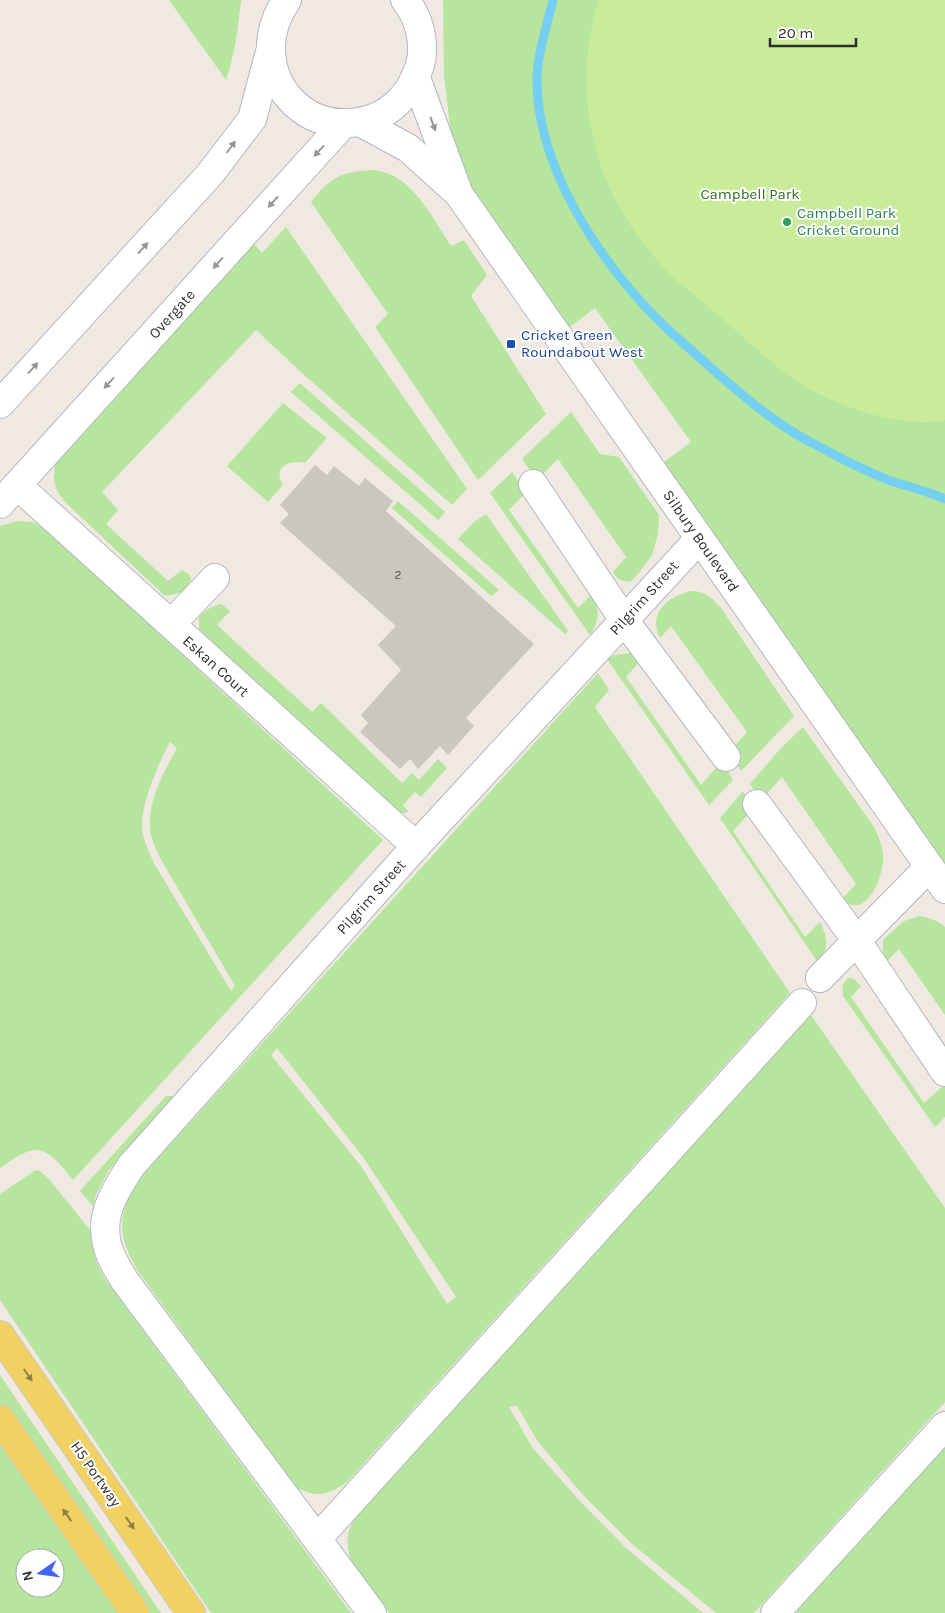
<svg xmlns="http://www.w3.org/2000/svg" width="945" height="1613" font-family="Karla,sans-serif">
  <rect width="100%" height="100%" fill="#efe9e1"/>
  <!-- green -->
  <g fill="#b6e59e" fill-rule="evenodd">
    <path d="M 169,0 L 241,0 C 238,27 235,54 226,80 Z"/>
    <polygon points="443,0 945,0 945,889 652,471 691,442 595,308 558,336 458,193 444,75"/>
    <path d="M 374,170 C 384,172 392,174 400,180 C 421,194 437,225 451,246 L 464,240 L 487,275 L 471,296 L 546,414 L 478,480 L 375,327 L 388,314 L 311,202 C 330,177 343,171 374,170 Z"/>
    <path d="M 286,227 L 467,489 L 452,505 L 302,373 L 256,330 L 102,492 L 118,510 L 106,524 L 168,581 L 182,570 L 189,574 L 191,579 C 186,594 179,593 165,596 L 64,501 C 52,485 52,476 57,457 L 253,243 L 262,253 Z"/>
    <polygon points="300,383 445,512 438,520 291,392"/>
    <path d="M 283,403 L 327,438 L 305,463 C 289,459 272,467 283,485 L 268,502 L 227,466 Z"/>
    <path d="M 571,412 L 600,454 L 619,457 L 659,515 L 658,534 L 652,555 L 638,574 L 630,582 C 621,581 617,579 613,572 L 626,557 L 558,459 L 537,480 L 522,459 Z"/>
    <path d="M 512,472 L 526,492 L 509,510 L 578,608 L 591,595 C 601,611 599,620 590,635 L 490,493 Z"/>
    <polygon points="398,501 499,590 491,596 392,508"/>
    <polygon points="486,514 568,631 565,634 458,539 474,522"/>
    <path d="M 17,521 L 33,522 L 44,528 L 383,840 L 73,1180 C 44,1144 38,1141 0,1168 L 0,526 ZM 170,742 L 177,748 C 164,772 147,801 150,830 C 152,842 157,852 163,863 L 235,986 L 231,991 L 155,865 C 150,854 143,841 142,828 C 141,802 158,765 170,742 Z"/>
    <path d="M 691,591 C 705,591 712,598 721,608 L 794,716 L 741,771 L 728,753 L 747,732 L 671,626 L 660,638 C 647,613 669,596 691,591 Z"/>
    <path d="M 221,604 L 230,611 L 217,625 L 312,712 L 321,703 L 402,783 L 412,773 L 419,780 L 438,759 L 447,768 L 421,797 L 415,792 L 403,805 L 409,812 L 399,814 L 395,813 L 199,629 L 199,617 C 206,610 211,606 221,604 Z"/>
    <polygon points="631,653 635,656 640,661 626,677 701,785 722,761 733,780 709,805 607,659 615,655"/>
    <path d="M 598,673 L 609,690 L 595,707 L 790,993 L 347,1482 C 327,1496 317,1498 295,1487 L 138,1271 C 116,1234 117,1215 139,1179 ZM 277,1048 L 363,1157 L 456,1297 L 447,1304 L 361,1166 L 271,1055 Z"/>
    <path d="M 803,727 L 874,827 C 878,836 882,844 883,854 C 885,868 874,901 858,905 C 853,906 848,904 843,902 L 841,900 L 856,884 L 782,777 L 761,800 L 750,784 L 781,748 Z"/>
    <path d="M 743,791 L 754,808 L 733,831 L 805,937 L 820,922 C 827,936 831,950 817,961 L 720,818 Z"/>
    <path d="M 919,916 C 930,918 937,920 945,927 L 945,1015 L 899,949 L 886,962 L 883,954 L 883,940 L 904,921 Z"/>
    <path d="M 848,978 L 854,979 L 861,986 L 851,997 L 924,1103 L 944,1085 L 945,1086 L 945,1117 L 935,1127 L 843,996 C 842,988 842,984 848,978 Z"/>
    <path d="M 811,1015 L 945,1208 L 945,1402 L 754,1613 L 716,1613 L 631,1543 L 583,1495 L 538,1442 L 517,1406 L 509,1407 L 532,1447 L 577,1498 L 625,1547 L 703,1613 L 389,1613 L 351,1560 C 344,1539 348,1530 358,1512 Z"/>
    <polygon points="166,1096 174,1096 109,1170 96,1194 93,1206 80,1191"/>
    <polygon points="36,1170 40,1171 49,1179 90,1230 96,1261 105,1279 351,1613 211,1613 0,1300 0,1194"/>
    <polygon points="0,1375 161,1613 144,1613 0,1405"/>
    <path d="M 0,1419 L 135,1613 L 0,1613 ZM 25,1558 L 55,1558 L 55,1588 L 25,1588 Z"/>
    <polygon points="945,1446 945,1613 794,1613"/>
  </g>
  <!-- pitch -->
  <path fill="#c9ec9a" d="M 599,0 L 945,0 L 945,420 C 903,429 844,408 807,388 C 784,374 763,354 742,336 C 726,322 710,308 693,294 C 685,287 675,280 668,272 C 650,254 635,233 622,212 C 585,148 576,69 599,0 Z"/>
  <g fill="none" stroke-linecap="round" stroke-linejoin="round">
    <!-- stream -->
    <path stroke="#75cff0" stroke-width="9" d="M 553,0 C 547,26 538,51 537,78 C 536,165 598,259 657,319 C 674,336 693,351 710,367 C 739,392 769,419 803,438 C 831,453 861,470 891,481 C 909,487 927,491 945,499"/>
  </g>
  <!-- building -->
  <polygon fill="#cbc7bf" points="315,465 327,475 334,466 359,486 365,478 393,501 386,511 534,644 466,718 474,726 448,755 440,746 418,769 410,759 400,769 360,732 368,723 361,715 401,670 378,645 396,626 280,523 289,514 280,505"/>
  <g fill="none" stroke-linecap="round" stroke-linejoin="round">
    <!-- minor casing -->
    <g stroke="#b4b7c1" stroke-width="30">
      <g id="minor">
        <path d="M 287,0 C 262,35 266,82 301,109 C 331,132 378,126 402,98 C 411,89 416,77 420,65 C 426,43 419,17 405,0"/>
        <polyline points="416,78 457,189"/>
        <polyline points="360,122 408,148 458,193 945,889"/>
        <polyline points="0,404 210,174 252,119 270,52"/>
        <polyline points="533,484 624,620 726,757"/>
        <polyline points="17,485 416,846"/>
        <polyline points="0,504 344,123"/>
        <polyline points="171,624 215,578"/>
        <polyline points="757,804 857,941 945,1072"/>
        <polyline points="820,978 929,867"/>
        <polyline points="317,1539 802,1003"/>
        <path d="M 372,1613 L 125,1281 C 120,1273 115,1265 111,1256 C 96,1221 112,1195 131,1166 L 416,846 L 699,539"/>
        <polyline points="775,1613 945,1426"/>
      </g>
    </g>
    <!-- major casing -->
    <g stroke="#c9c9c9" stroke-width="30">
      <g id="major">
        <polyline points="0,1335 191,1613"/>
        <polyline points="0,1419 135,1613"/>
      </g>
    </g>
    <!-- minor -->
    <use href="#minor" stroke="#fff" stroke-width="28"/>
    <!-- major -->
    <use href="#major" stroke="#f2d163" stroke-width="28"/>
  </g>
  <!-- one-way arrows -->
  <defs><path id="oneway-solid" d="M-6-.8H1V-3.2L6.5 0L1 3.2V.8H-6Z" transform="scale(1.25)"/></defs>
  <g fill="#969696">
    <use href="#oneway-solid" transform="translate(433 124) rotate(70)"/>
    <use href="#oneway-solid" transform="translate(231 147) rotate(-53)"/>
    <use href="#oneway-solid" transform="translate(319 151) rotate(132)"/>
    <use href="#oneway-solid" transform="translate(273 202) rotate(132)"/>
    <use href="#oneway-solid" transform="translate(143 248) rotate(-48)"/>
    <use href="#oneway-solid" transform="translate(218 263) rotate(132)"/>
    <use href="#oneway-solid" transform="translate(33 368) rotate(-48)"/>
    <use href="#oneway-solid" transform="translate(109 383) rotate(132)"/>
  </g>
  <g fill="#908048">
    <use href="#oneway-solid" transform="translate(28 1375) rotate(55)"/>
    <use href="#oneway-solid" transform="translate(67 1515) rotate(-125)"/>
    <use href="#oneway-solid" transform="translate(130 1523) rotate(55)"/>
  </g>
  <!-- markers -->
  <circle fill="#2e9e5b" stroke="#fff" stroke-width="2" cx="787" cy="222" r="5"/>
  <rect fill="#1a4fb4" stroke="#fff" stroke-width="2" x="506" y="339" width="10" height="10" rx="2.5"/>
  <g text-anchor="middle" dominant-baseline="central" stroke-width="4" stroke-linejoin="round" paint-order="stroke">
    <!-- number labels -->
    <g font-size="12" fill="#555452">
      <text x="398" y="575">2</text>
    </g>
    <!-- park labels -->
    <g font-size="15" fill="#2c6e1b" stroke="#fff">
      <text x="750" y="194">Campbell Park</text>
    </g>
    <!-- leisure labels -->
    <g font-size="15" fill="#27864d" stroke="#fff" text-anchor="start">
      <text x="797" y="213">Campbell Park<tspan x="797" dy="17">Cricket Ground</tspan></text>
    </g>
    <!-- street labels -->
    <g font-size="15" fill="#2e2e2e" stroke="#fff">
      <text transform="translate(172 314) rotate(-48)">Overgate</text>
      <text transform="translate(701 541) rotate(55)">Silbury Boulevard</text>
      <text transform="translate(644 598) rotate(-48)">Pilgrim Street</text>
      <text transform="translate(216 666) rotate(42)">Eskan Court</text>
      <text transform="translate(371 897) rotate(-48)">Pilgrim Street</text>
      <text transform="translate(96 1474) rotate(55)">H5 Portway</text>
    </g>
    <!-- transit labels -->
    <g font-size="15" fill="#164399" stroke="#fff" text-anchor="start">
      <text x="521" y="335">Cricket Green<tspan x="521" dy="17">Roundabout West</tspan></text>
    </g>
  </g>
  <!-- north arrow -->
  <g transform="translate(40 1573) rotate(257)"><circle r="24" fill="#ffffff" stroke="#ababab"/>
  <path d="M0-4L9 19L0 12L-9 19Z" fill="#4264fb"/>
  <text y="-8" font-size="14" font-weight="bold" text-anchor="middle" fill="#2e2e2e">N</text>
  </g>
  <!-- scale -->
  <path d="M770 38v8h86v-8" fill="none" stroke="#2e2e2e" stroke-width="2.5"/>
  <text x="778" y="38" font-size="15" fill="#2e2e2e" stroke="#ffffff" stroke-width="4" paint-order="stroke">20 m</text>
</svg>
